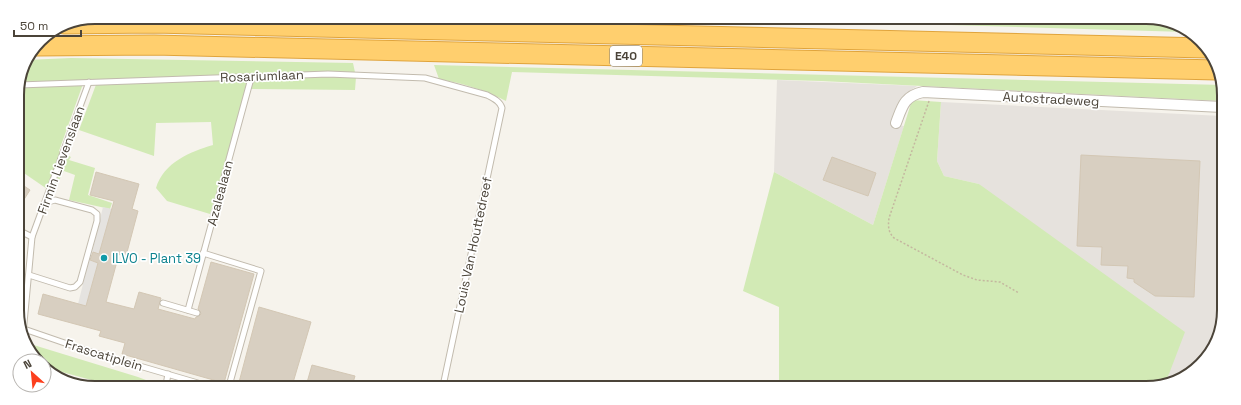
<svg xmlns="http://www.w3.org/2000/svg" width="1241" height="405" font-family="'Space Grotesk',sans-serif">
  <rect width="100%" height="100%" fill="#f6f3ec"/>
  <!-- industrial -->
  <g fill="#e6e2dd">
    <polygon points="777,80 917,86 904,95 897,107 892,124 904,126 873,225 774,172"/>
    <polygon points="941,102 1222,116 1221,330 1194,372 1164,383 1169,374 979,184 944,176 937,161"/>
  </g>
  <!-- green -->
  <g fill="#d2eab5">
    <polygon points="850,19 1166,20 1186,32 849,22"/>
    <path d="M 71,58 L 353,63 L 356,77 L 355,90 L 250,89 L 242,106 L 210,214 L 167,201 L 156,188 C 164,162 190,152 213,145 L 211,122 L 156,123 L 154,156 L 79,130 L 97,82 L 84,81 L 59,151 L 71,157 L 69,160 L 95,168 L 88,195 L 112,203 L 110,209 L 69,200 L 75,175 L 64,171 L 56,186 L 50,191 L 18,169 L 17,91 L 25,61 L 26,60 Z"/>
    <path d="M 434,65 L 1223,85 L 1222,101 L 821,81 L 512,72 L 506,101 C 482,89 465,84 439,79 Z"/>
    <polygon points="912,100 941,102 937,161 944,176 979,184 1185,332 1169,374 1164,383 1150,388 779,387 779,307 743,291 774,172 873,225"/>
    <polygon points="27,343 138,377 159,385 110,385 47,368 44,366 44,361 36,361"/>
  </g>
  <!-- parking -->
  <g fill="#e5e3e0">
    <polygon points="103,207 112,209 99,254 92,252"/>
    <polygon points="89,260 98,263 86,306 78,304"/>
  </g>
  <!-- building -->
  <g fill="#d8cfc1" stroke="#d3c7b4">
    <polygon points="1081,155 1200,161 1194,297 1155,296 1134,282 1134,279 1127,278 1128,266 1101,265 1102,247 1077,246"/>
    <polygon points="832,157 876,173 868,196 823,180"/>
    <polygon points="96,172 139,184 132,209 138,211 126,256 119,254 106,302 134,309 139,292 161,298 158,309 195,319 196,317 199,316 201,314 200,311 198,309 211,262 254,274 224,383 122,354 125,343 99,336 101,331 38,314 43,294 86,306 98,263 90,260 93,252 99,254 114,201 90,195"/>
    <polygon points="18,182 30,190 18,209"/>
    <polygon points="259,307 311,322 292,386 238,386"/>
    <polygon points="312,365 355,376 352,386 306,386"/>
  </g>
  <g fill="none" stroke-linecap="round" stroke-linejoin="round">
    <!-- lane casing -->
    <g stroke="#c2bbae" stroke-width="7">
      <g id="lane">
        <path d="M 19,85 L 328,74 L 425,78 L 487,95 C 493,98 500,101 502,108 L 443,386"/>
        <polyline points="18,230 32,237"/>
        <polyline points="203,253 261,271 229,386"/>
        <polyline points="29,275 70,288 75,287 80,282 97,221 97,214 92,210 55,200 45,203"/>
        <polyline points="163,303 197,313"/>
        <polyline points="188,310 250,82 254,77"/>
        <polyline points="24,329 85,350 208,386"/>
        <polyline points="23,334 32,237 89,82"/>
        <polyline points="166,385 168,374"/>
      </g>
    </g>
    <!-- street casing -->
    <g stroke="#c2bbae" stroke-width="12">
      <path id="street" d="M 896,123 C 902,107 904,96 923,92 L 1222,107"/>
    </g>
    <!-- highway casing -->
    <g stroke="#e0a43c" stroke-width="21">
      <g id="highway">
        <polyline points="64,24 154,23 1206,48"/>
        <polyline points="36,46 154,45 1217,70"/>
      </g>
    </g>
    <!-- path -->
    <path stroke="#c4b79f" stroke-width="1.5" stroke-dasharray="2 2" stroke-linecap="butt" d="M 929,101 L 889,218 C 888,226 888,232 894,238 L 963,275 L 977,280 L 1000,282 L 1019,293"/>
    <!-- lane -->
    <use href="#lane" stroke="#fff" stroke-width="5"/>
    <!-- street -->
    <use href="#street" stroke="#fff" stroke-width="10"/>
    <!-- highway -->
    <use href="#highway" stroke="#ffcf6e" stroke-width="19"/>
  </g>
  <!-- markers -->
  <circle fill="#0f9aa8" stroke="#fff" stroke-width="1.5" cx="104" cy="258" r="4"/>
  <g text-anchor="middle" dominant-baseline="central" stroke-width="3.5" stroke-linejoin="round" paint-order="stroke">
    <!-- shield labels -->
    <rect fill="#fff" stroke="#817c74" stroke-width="1" x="610" y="46" width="32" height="20" rx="3"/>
    <g font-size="12" font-weight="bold" fill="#4b4439">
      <text x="626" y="56">E40</text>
    </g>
    <!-- street labels -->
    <g font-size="13" fill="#4b4439" stroke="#fff">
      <text transform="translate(262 76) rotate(-2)">Rosariumlaan</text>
      <text transform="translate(1051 99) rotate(3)">Autostradeweg</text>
      <text transform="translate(61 160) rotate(-70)">Firmin Lievenslaan</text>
      <text transform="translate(220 193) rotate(-75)">Azalealaan</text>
      <text transform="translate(473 245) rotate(-78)">Louis Van Houttedreef</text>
      <text transform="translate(104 355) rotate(17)">Frascatiplein</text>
    </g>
    <!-- culture labels -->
    <g font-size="13" fill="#0d838f" stroke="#fff" text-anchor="start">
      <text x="112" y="258">ILVO - Plant 39</text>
    </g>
  </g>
  <!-- crop -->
  <path d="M0 0H1241V405H0ZM95 24H1146A71 71 0 0 1 1217 95V310A71 71 0 0 1 1146 381H95A71 71 0 0 1 24 310V95A71 71 0 0 1 95 24Z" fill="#fff" fill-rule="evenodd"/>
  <path fill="none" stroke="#4b4439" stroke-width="2" d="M95 24H1146A71 71 0 0 1 1217 95V310A71 71 0 0 1 1146 381H95A71 71 0 0 1 24 310V95A71 71 0 0 1 95 24Z"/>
  <!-- north arrow -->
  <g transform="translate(32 373) rotate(333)"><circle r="19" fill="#ffffff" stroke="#b7b4b0"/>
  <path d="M0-3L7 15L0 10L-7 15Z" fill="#fc3f1d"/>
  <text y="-6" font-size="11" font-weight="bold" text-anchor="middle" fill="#4b4439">N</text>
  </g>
  <!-- scale -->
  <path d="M14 30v6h67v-6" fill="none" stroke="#4b4439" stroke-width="2"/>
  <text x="20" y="30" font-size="12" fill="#4b4439" stroke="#ffffff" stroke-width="3" paint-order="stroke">50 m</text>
</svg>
